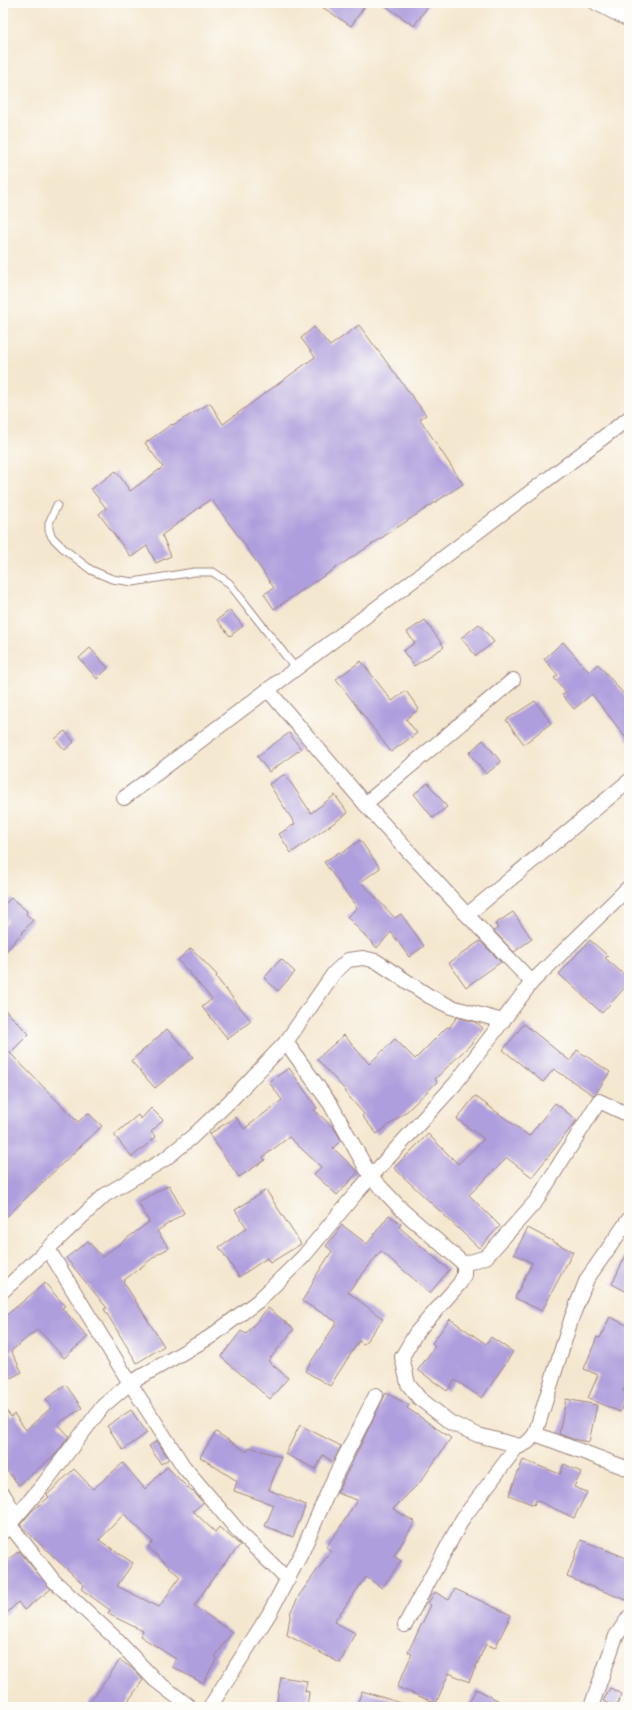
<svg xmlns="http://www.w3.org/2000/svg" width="632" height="1710" font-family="'Shantell Sans',sans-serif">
  <rect width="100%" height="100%" fill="#fdfcf7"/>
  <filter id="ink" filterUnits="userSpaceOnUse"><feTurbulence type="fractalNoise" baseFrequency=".025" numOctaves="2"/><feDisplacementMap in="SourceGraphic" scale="8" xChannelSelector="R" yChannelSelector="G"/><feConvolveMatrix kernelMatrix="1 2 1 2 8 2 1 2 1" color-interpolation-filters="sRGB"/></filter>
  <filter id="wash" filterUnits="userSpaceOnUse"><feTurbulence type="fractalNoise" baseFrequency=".012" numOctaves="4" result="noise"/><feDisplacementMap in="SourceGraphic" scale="16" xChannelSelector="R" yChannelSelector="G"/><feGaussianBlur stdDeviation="0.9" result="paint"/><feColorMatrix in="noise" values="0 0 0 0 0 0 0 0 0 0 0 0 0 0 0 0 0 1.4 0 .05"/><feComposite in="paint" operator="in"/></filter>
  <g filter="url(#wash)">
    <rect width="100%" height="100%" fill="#f4e7cf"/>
    <g id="blocks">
      <!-- building -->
      <g fill="#af9edd" fill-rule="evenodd">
        <polygon points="316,3 367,3 351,26"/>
        <polygon points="382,3 430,3 414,26"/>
        <polygon points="359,325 426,415 420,419 463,484 274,609 264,594 274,588 242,541 211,499 162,535 171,556 156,563 147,546 131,557 99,514 106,508 91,489 116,471 130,491 163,467 145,443 172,424 173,425 210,403 223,424 315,357 301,338 314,327 330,346"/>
        <polygon points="230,610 243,626 230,636 217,620"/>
        <polygon points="425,620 444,647 414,666 403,651 415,643 407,632"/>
        <polygon points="479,624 494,642 476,656 461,638"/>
        <polygon points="563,642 589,672 598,664 629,700 629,742 592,694 574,709 562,695 566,692 554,678 558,675 544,659"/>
        <polygon points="90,648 108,668 97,679 79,658"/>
        <polygon points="361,661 392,701 406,691 419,709 406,719 417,733 391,752 336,679"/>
        <polygon points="535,701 551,723 524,744 506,720"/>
        <polygon points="65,731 74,742 65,750 55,739"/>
        <polygon points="289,733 301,749 269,772 257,756"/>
        <polygon points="483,740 501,762 486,774 469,753"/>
        <polygon points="285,774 311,813 335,795 348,813 291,853 279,834 295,824 269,784"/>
        <polygon points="428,783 447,807 433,818 414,794"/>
        <polygon points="360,840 380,868 361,882 395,918 401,914 424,946 409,957 391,932 377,948 347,917 357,908 324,862 339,852 341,854"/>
        <polygon points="11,898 27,911 26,914 33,920 3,955 3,927 8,921 3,915 3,906"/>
        <polygon points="513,912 532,939 514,952 494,931 498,928 495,924"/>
        <polygon points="590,940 608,956 605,958 629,979 629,983 602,1013 559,974"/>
        <polygon points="480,941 501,962 466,987 449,963"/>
        <polygon points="191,948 217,975 216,977 251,1021 228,1039 202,1007 212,999 178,960"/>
        <polygon points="281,959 295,972 278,991 264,978"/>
        <polygon points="3,1008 29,1034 10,1053 78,1122 88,1113 102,1126 3,1220"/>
        <polygon points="457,1017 475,1022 483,1028 471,1044 435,1079 437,1082 406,1112 377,1134 362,1116 364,1114 344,1091 345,1090 317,1059 344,1035 369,1064 395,1039 415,1059 447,1027 449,1028"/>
        <polygon points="524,1024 570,1061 577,1050 610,1072 596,1093 593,1095 554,1069 543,1082 503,1050"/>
        <polygon points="167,1029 193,1057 155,1088 131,1061"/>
        <polygon points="289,1068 317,1108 314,1110 334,1128 341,1140 333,1148 358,1172 337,1195 314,1174 321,1167 289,1137 263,1157 265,1160 239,1177 209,1134 236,1117 244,1129 282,1100 269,1082"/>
        <polygon points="475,1096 529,1136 555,1103 577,1120 532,1177 507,1158 469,1195 500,1226 479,1248 394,1168 428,1134 458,1164 484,1139 457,1119"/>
        <polygon points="151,1108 163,1120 151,1132 156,1137 132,1157 114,1135 138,1115 141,1119"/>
        <polygon points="169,1185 184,1213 157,1231 169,1248 158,1254 123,1281 164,1346 137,1363 104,1309 107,1308 66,1258 88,1241 102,1257 149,1222 138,1202"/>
        <polygon points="266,1190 301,1244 270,1263 267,1258 239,1277 219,1247 247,1228 235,1210"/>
        <polygon points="389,1215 401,1224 399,1227 449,1270 430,1293 381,1251 348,1292 383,1319 364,1344 359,1341 330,1386 305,1371 337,1322 302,1301 313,1283 312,1282 332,1251 326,1246 342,1225 367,1244"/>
        <polygon points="528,1228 573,1252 542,1311 515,1298 532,1263 514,1254"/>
        <polygon points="629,1249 629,1293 612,1284"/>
        <polygon points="45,1283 65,1306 62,1308 88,1337 64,1358 38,1329 11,1351 22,1372 3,1382 3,1318"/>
        <polygon points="268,1308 294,1329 268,1361 288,1378 270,1399 221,1357 241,1331 246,1334"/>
        <polygon points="610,1317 629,1326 629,1377 623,1391 628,1393 620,1412 588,1398 598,1375 584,1369 597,1337 600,1338"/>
        <polygon points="450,1319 486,1344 491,1337 513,1352 482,1398 455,1380 447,1391 418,1370 435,1346 432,1343"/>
        <polygon points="66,1385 82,1408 58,1424 69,1436 57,1453 19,1485 3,1466 3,1406 11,1417 14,1414 26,1430 52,1407 46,1399"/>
        <polygon points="386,1393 409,1405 407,1408 451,1438 421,1481 393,1509 415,1522 394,1556 401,1561 382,1588 366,1577 334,1622 355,1633 340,1663 287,1635 291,1611 300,1594 331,1551 326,1547 341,1526 357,1500 337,1493"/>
        <polygon points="566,1399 597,1405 589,1442 572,1439 559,1434"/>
        <polygon points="131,1410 147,1433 123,1450 107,1426"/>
        <polygon points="300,1425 341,1446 333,1462 323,1455 316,1469 285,1454"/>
        <polygon points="216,1432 247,1452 249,1447 281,1457 269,1490 306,1505 293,1537 265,1526 274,1505 234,1491 237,1481 200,1457"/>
        <polygon points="157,1441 169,1459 161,1464 149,1446"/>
        <polygon points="523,1460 560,1474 564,1464 581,1472 574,1487 587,1492 574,1518 536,1500 534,1505 509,1495"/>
        <path d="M 123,1463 L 145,1489 L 167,1467 L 192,1492 L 193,1491 L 203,1503 L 193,1511 L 215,1532 L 219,1527 L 240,1545 L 215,1575 L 194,1606 L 232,1632 L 215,1657 L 217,1658 L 203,1683 L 172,1667 L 176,1659 L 140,1636 L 143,1631 L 108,1614 L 110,1610 L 81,1589 L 84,1585 L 20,1525 L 32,1511 L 49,1497 L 47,1495 L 74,1469 L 93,1489 ZM 124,1514 L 153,1542 L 148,1547 L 180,1577 L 159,1607 L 117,1586 L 133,1563 L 99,1540 Z"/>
        <polygon points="581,1540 629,1559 629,1592 626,1600 567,1577"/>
        <polygon points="19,1551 51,1589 24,1610 18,1602 3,1617 3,1564"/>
        <polygon points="455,1589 511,1615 495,1648 486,1644 469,1682 449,1673 436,1703 397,1687 412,1654 408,1652 431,1605 428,1603 435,1592 449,1600"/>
        <polygon points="120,1660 133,1669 143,1680 124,1707 85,1707 100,1689"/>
        <polygon points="281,1677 307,1681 305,1691 309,1692 307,1707 276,1707"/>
        <polygon points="610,1688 622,1694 616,1707 603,1701"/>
        <polygon points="476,1689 511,1707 467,1707"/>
        <polygon points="362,1691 404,1704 403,1707 356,1707"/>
      </g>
    </g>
  </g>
  <g filter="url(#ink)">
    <use href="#blocks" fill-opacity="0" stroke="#9f837d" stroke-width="1"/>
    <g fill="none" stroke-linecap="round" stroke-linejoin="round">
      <!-- service casing -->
      <g stroke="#9f837d" stroke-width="9">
        <polyline id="service" points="57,505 49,523 49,530 52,537 64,549 91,570 112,579 133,582 194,572 213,572 229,583 296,669"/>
      </g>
      <!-- minor casing -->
      <g stroke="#9f837d" stroke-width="16">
        <g id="minor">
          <polyline points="596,3 629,20"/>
          <polyline points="268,690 365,804 467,915 532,982"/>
          <polyline points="124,798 629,418"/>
          <polyline points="365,804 513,680"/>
          <polyline points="467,915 629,781"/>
          <polyline points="286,1042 331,1105 371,1177 403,1211 464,1264 464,1275 460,1283 416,1333 402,1357 408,1384 419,1398 451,1423 478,1435 520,1446 528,1442 535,1434 572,1317 587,1279 629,1219"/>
          <polyline points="48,1249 130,1383 184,1467 240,1533 288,1580"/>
          <polyline points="464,1264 486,1257 537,1200 599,1101 629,1115"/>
          <polyline points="3,1291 105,1195 165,1159 192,1137 230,1101 286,1042 334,973 348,960 363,958 376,961 429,996 451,1007 503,1021"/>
          <polyline points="535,1434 629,1469"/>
          <polyline points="3,1494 16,1515"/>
          <polyline points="9,1524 53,1580 113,1636 155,1680 190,1707"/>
          <polyline points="3,1532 43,1485 103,1406 130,1383 210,1337 258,1301 303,1257 357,1192 455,1084 532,982 629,887"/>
          <polyline points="405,1625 463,1518 516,1448 520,1446"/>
          <polyline points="210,1707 269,1614 302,1552 335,1476 376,1395"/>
          <polyline points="591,1707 616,1636 629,1617"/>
        </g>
      </g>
      <!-- service -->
      <use href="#service" stroke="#fff" stroke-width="7"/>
      <!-- minor -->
      <use href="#minor" stroke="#fff" stroke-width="14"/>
    </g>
  </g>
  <!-- margin -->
  <rect width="632" height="1710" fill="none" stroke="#fdfcf7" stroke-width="16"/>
</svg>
